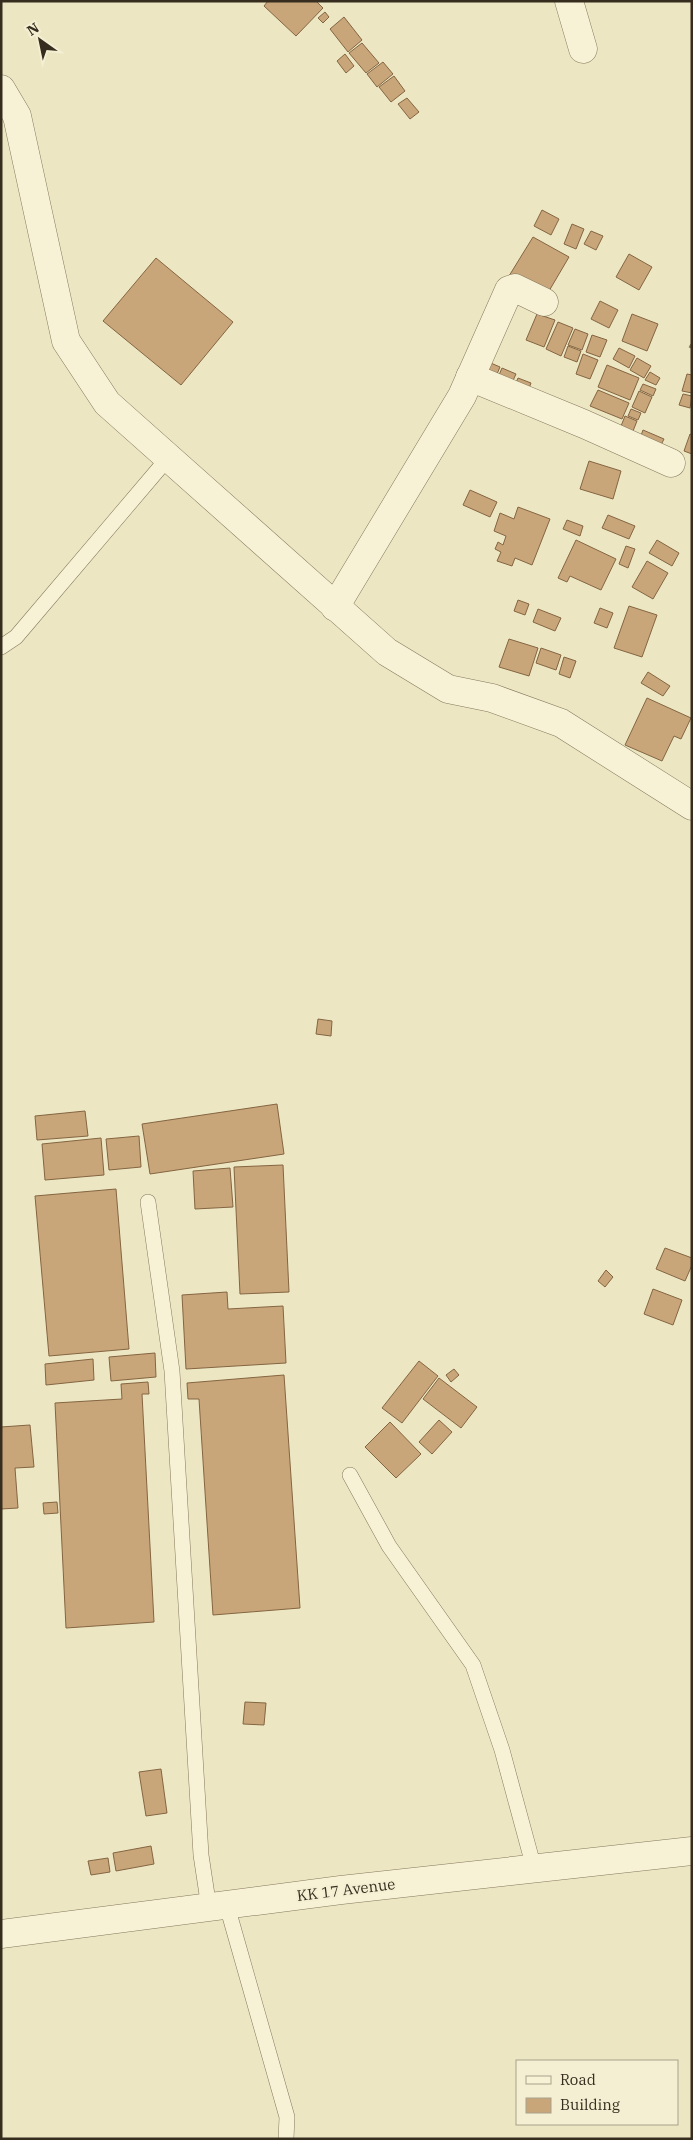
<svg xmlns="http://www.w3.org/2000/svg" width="693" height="2140" font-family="'IBM Plex Serif',serif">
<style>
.building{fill:#c9a67a;stroke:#846541}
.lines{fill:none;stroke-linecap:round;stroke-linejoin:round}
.service-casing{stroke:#86785b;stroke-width:16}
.minor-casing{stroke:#86785b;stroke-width:29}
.tertiary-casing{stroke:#86785b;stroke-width:29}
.path{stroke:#86785b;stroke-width:3;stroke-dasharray:4 2.5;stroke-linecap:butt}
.service{stroke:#f7f2d6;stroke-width:15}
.minor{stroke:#f7f2d6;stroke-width:28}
.tertiary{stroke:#f7f2d6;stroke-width:28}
.labels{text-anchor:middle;stroke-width:4;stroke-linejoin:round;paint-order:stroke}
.street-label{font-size:15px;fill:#362d1e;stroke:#f4efd3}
</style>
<rect width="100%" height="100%" fill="#ece6c3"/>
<!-- building -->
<g class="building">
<path d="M 268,1 L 316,1 L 323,8 L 296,36 L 264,6 Z"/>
<path d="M 325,12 L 329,17 L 323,23 L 318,18 Z"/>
<path d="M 344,17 L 362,40 L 348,52 L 330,29 Z"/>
<path d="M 362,43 L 379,63 L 366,73 L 349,53 Z"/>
<path d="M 345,54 L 354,66 L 346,73 L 337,61 Z"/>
<path d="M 383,62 L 393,74 L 377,87 L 367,74 Z"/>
<path d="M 394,76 L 405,91 L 391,102 L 379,87 Z"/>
<path d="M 407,98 L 419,112 L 410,119 L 398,104 Z"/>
<path d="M 542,210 L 559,219 L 551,235 L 534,226 Z"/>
<path d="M 572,224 L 584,229 L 576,249 L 564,244 Z"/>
<path d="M 591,231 L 603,236 L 596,250 L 584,244 Z"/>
<path d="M 533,237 L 569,257 L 549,291 L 509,276 Z"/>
<path d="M 629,254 L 652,267 L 639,290 L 616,277 Z"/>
<path d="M 156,258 L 233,322 L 181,385 L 103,321 Z"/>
<path d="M 600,301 L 618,310 L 609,328 L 591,319 Z"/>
<path d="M 537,314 L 555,320 L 544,347 L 526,340 Z"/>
<path d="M 632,314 L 658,324 L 647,351 L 622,341 Z"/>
<path d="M 558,322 L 573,328 L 561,356 L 546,349 Z"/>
<path d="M 575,329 L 588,334 L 582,350 L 568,345 Z"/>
<path d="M 592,335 L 607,340 L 600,357 L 586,352 Z"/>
<path d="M 568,346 L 581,351 L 577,362 L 564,357 Z"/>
<path d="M 619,348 L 635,356 L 629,368 L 613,359 Z"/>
<path d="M 583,354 L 598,360 L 590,379 L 576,374 Z"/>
<path d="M 637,358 L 651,366 L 644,378 L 630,370 Z"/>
<path d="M 486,361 L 500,367 L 494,381 L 480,375 Z"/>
<path d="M 607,365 L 639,378 L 630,400 L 598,387 Z"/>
<path d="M 502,368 L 516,374 L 510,387 L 496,382 Z"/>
<path d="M 650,372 L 660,378 L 656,385 L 645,380 Z"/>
<path d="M 687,374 L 692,375 L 692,393 L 682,391 Z"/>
<path d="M 518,378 L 531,383 L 526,396 L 513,390 Z"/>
<path d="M 643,384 L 656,389 L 653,396 L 640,390 Z"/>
<path d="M 598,390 L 629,403 L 622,419 L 590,406 Z"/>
<path d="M 639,391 L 652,397 L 645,413 L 632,407 Z"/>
<path d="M 683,394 L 692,396 L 690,408 L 679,405 Z"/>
<path d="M 631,409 L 641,413 L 638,420 L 628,416 Z"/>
<path d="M 625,416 L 637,421 L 631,436 L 619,431 Z"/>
<path d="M 643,430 L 664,439 L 659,449 L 639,441 Z"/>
<path d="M 690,434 L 692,435 L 692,454 L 684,451 Z"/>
<path d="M 589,461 L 621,471 L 613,499 L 580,489 Z"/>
<path d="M 470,490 L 497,502 L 490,517 L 463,505 Z"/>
<path d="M 518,507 L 550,519 L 532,565 L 515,558 L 512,566 L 497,561 L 501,552 L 495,549 L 498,542 L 503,545 L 506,536 L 494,531 L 500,513 L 514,519 Z"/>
<path d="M 608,515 L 635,526 L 629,539 L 602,528 Z"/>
<path d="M 567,520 L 583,526 L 580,536 L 563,529 Z"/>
<path d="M 576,540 L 616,559 L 601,590 L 570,576 L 567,582 L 558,578 Z"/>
<path d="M 657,540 L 679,553 L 672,566 L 649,553 Z"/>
<path d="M 626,546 L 635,549 L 628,568 L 619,564 Z"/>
<path d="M 647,561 L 668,573 L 653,599 L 632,587 Z"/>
<path d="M 518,600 L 529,604 L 525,615 L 514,611 Z"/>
<path d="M 629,606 L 657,615 L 642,657 L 614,648 Z"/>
<path d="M 600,608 L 613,613 L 607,628 L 594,623 Z"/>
<path d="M 538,609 L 561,618 L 555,631 L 533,622 Z"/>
<path d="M 509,639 L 538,648 L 529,676 L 499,667 Z"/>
<path d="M 541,648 L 561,655 L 556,670 L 536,663 Z"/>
<path d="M 564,657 L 576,661 L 570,678 L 559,674 Z"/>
<path d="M 648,672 L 670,686 L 663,696 L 641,683 Z"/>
<path d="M 647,698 L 691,718 L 681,739 L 674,736 L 662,761 L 625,745 Z"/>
<path d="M 318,1019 L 332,1021 L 331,1036 L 316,1034 Z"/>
<path d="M 277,1104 L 284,1154 L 150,1174 L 142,1124 Z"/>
<path d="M 85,1111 L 88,1136 L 37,1140 L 35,1116 Z"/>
<path d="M 139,1136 L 141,1167 L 109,1170 L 106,1139 Z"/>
<path d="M 101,1138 L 104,1175 L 45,1180 L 42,1144 Z"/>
<path d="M 283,1165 L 289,1292 L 240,1294 L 234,1167 Z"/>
<path d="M 230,1168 L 233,1207 L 195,1209 L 193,1171 Z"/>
<path d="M 116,1189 L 129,1349 L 49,1356 L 35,1196 Z"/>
<path d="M 665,1248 L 692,1258 L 692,1265 L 685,1281 L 656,1269 Z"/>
<path d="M 606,1270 L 613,1277 L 605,1287 L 598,1281 Z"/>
<path d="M 653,1289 L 682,1300 L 673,1325 L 644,1314 Z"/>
<path d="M 227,1292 L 228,1309 L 283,1306 L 286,1363 L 186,1369 L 182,1295 Z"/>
<path d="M 155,1353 L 156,1377 L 111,1381 L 109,1357 Z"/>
<path d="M 93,1359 L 94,1380 L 46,1385 L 45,1364 Z"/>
<path d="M 419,1361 L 438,1376 L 402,1423 L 382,1408 Z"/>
<path d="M 454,1369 L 459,1375 L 451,1382 L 446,1375 Z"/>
<path d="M 284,1375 L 300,1608 L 213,1615 L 199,1399 L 188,1399 L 187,1383 Z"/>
<path d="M 439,1378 L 477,1407 L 461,1428 L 423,1399 Z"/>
<path d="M 148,1382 L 149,1394 L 142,1394 L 154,1622 L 66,1628 L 55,1403 L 122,1399 L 121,1384 Z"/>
<path d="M 439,1420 L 452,1432 L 432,1454 L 419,1442 Z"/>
<path d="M 390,1422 L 421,1454 L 396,1478 L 365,1447 Z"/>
<path d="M 30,1425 L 34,1467 L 15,1468 L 18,1508 L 1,1509 L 1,1427 Z"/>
<path d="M 57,1502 L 58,1513 L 44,1514 L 43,1503 Z"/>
<path d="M 245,1702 L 266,1703 L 264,1725 L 243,1724 Z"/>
<path d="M 161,1769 L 167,1813 L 146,1816 L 139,1772 Z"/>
<path d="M 151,1846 L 154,1864 L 116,1871 L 113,1853 Z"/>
<path d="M 108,1858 L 110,1872 L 91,1875 L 88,1861 Z"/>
</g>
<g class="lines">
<defs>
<g id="service">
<path d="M 1,647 L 16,637 L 168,458"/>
<path d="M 148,1202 L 172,1371 L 201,1855 L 209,1908"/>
<path d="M 350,1475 L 389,1546 L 473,1665 L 502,1750 L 534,1868"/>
<path d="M 227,1906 L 287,2117 L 286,2139"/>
</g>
<g id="minor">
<path d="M 569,1 L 583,49"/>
<path d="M 1,89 L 17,116 L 66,341 L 107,403 L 387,652 L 448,689 L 492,698 L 561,723 L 692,806"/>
<path d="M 470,377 L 584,424 L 671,463"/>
<path d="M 335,607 L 462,396 L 509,290 L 515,288 L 544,302"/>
</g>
<path id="tertiary" d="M 1,1934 L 341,1890 L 692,1851"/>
</defs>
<!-- service casing -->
<use href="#service" class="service-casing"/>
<!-- minor casing -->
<use href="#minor" class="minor-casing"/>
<!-- tertiary casing -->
<use href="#tertiary" class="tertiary-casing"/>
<!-- path -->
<path class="path" d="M 690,348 L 692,344"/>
<!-- service -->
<use href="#service" class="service"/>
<!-- minor -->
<use href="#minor" class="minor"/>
<!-- tertiary -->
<use href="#tertiary" class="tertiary"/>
</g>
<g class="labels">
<!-- street labels -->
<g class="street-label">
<text transform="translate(346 1890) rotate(-7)" y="5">KK 17 Avenue</text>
</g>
</g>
<!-- border -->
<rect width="693" height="2140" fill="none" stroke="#362d1e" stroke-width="5"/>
<!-- legend -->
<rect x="516" y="2060" width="162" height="65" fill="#f4efd3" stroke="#a8a18b"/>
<rect x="526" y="2076" width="25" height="8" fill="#f7f2d6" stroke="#a8a18b"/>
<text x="560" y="2085" font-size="15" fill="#362d1e">Road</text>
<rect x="526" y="2098" width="25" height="15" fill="#c9a67a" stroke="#a8a18b"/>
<text x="560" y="2110" font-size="15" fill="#362d1e">Building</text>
<!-- north arrow -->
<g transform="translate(40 40) rotate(327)" stroke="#f4efd3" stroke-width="4" paint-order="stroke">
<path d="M0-4L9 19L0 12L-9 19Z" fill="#362d1e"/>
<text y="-8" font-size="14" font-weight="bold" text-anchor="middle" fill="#362d1e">N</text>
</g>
</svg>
